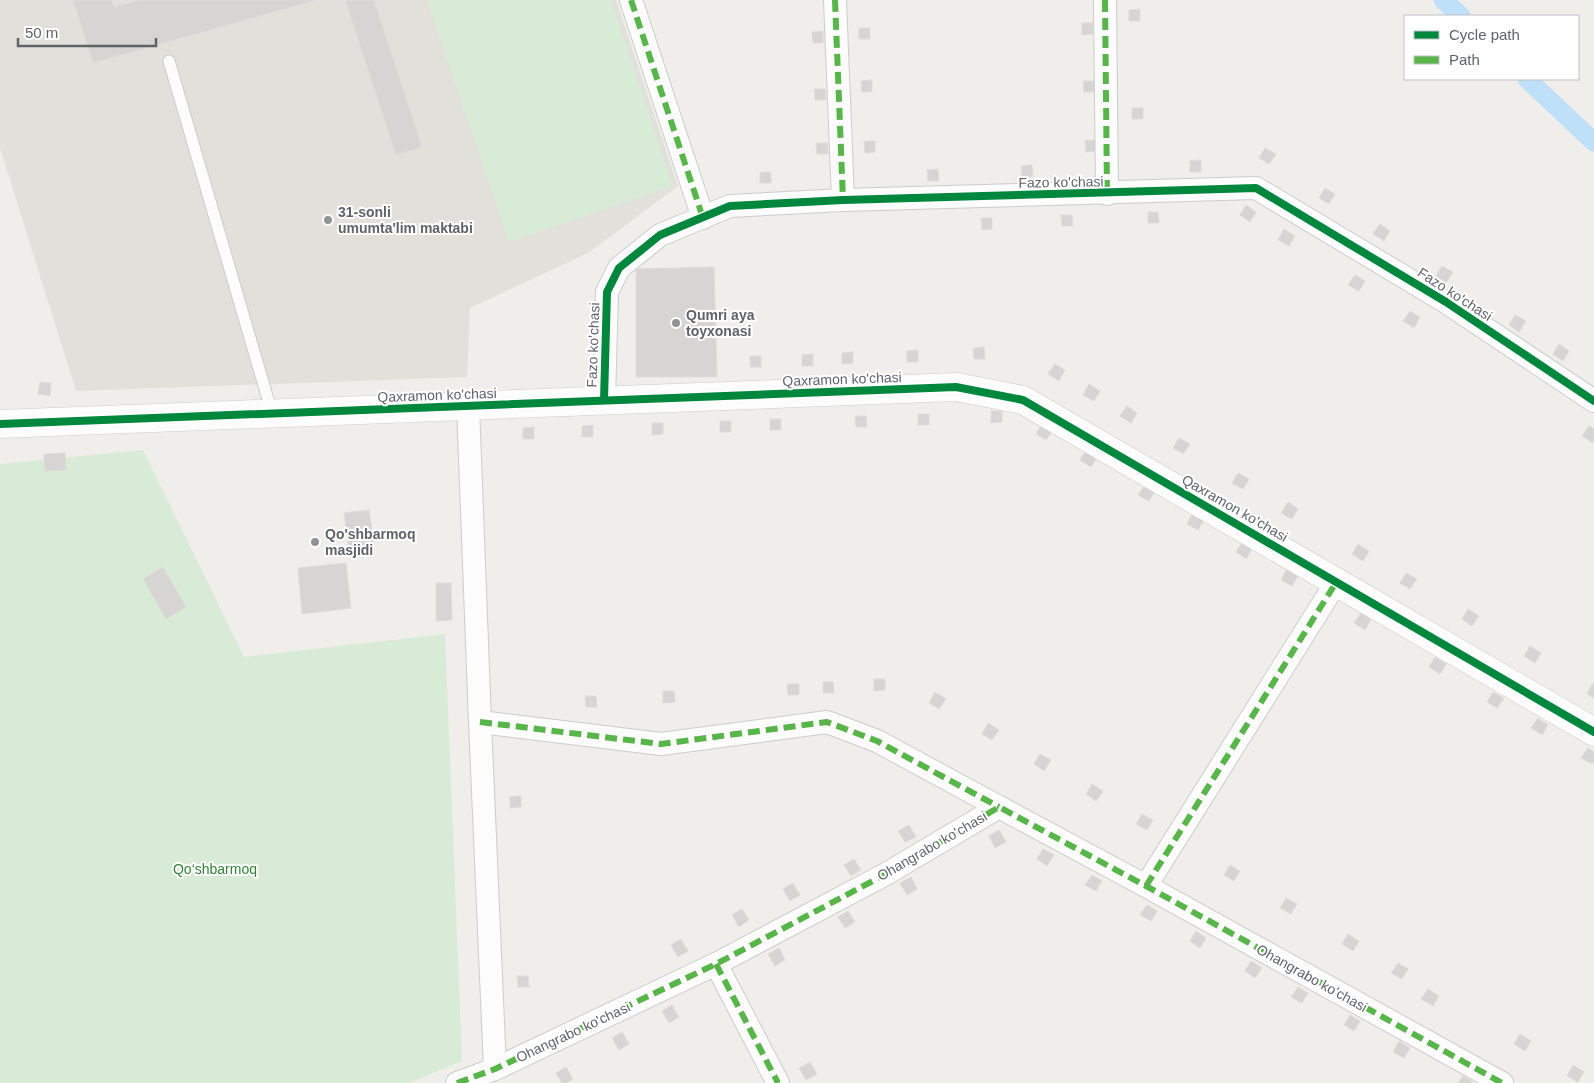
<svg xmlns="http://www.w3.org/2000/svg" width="1594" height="1083" font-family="Arial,sans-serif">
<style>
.education{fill:#e2e0da}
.green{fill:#d8ebd6}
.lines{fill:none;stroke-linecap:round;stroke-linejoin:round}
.canal{stroke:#bfe0f9;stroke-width:19}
.building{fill:#d6d5d3;stroke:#deddd9}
.service-casing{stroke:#cbcccc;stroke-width:13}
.minor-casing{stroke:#cbcccc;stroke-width:24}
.tertiary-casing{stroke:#cbcccc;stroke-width:29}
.service{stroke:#fdfcfc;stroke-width:11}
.minor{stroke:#fdfcfc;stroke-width:22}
.tertiary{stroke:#fdfcfc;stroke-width:28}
.quiet{stroke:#58b549;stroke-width:6;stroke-dasharray:12 6;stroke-linecap:butt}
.cycleway-casing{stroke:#fff;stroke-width:11}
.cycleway{stroke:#00873e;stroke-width:8}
.poi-dot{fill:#919496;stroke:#fff;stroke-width:2}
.labels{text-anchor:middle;stroke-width:4;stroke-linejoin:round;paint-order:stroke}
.street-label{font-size:14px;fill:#5f6368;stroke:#fff}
.poi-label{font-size:14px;font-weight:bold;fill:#5f6368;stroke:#fff;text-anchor:start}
.park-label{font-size:14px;fill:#348238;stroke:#fff}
</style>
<rect width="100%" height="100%" fill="#efeeea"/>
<!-- education -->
<path class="education" d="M 0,0 L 616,0 L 678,186 L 588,253 L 470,308 L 467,377 L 76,391 L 0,148 Z"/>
<!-- green -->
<g class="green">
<path d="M 427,0 L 611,0 L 673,186 L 509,242 Z"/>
<path d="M 143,450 L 244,657 L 445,634 L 462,1061 L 409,1083 L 0,1083 L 0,464 Z"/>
</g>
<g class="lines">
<!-- canal -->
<g class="canal">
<path d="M 1443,0 L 1461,16"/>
<path d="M 1527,79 L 1594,142"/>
</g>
</g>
<!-- building -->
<g class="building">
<path d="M 73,0 L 112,0 L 114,7 L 140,0 L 316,0 L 93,63 Z"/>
<path d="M 345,0 L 374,0 L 422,147 L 396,155 Z"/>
<path d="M 1140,9 L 1140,21 L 1129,21 L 1129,10 Z"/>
<path d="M 1082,23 L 1093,23 L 1093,34 L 1082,35 Z"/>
<rect x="859" y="28" width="11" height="11"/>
<path d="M 823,31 L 823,43 L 813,43 L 812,32 Z"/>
<path d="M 872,80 L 872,92 L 862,92 L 861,81 Z"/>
<path d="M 1083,81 L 1094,81 L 1095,92 L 1084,92 Z"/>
<path d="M 814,89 L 825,89 L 826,100 L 815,100 Z"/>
<rect x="1132" y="108" width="11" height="11"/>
<path d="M 1096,140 L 1096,151 L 1086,152 L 1085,141 Z"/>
<path d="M 864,141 L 875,141 L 875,152 L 865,153 Z"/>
<path d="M 816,143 L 828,143 L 828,154 L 817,154 Z"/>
<path d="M 1265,148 L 1276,154 L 1269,164 L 1259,158 Z"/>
<path d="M 1201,160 L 1201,172 L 1190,172 L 1190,161 Z"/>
<path d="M 1032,165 L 1033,177 L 1022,177 L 1021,166 Z"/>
<path d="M 938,169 L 939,181 L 928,181 L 927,170 Z"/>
<rect x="760" y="172" width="11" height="11"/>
<path d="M 1325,188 L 1335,194 L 1329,204 L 1319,198 Z"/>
<path d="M 1246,205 L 1256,212 L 1250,222 L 1240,215 Z"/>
<path d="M 1148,212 L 1158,212 L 1159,223 L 1148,223 Z"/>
<path d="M 1061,215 L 1072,215 L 1073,226 L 1062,226 Z"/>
<path d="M 981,218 L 992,218 L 992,229 L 982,230 Z"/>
<path d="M 1380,224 L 1390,231 L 1384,241 L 1373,234 Z"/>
<path d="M 1284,229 L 1295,236 L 1289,246 L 1278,240 Z"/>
<path d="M 1442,266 L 1453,272 L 1446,283 L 1436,276 Z"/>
<path d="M 714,267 L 717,377 L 636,377 L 636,269 Z"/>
<path d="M 1355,275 L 1365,281 L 1359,291 L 1348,285 Z"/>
<path d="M 1410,311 L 1420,317 L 1414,328 L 1403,321 Z"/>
<path d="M 1515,315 L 1526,321 L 1519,332 L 1509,325 Z"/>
<path d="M 1559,344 L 1569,351 L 1563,361 L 1553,354 Z"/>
<path d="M 984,347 L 985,359 L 974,359 L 973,348 Z"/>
<path d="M 918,350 L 918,362 L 907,362 L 907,351 Z"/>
<path d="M 853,352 L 853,363 L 842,364 L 842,353 Z"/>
<path d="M 813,354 L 813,366 L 802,366 L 802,355 Z"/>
<rect x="750" y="356" width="11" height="11"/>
<path d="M 1055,364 L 1065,370 L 1059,381 L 1048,374 Z"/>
<path d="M 40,382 L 51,383 L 50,396 L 38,394 Z"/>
<path d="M 1089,384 L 1100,391 L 1094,401 L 1083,395 Z"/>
<path d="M 1127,406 L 1137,413 L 1131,423 L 1120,416 Z"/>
<path d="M 991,411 L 1002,411 L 1002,422 L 991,423 Z"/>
<rect x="918" y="414" width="11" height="11"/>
<path d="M 855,416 L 866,416 L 867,427 L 856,427 Z"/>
<rect x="770" y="419" width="11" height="11"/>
<rect x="720" y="421" width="11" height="11"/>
<path d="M 652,423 L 663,423 L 663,434 L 652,435 Z"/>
<path d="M 1042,424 L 1053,430 L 1046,440 L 1036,434 Z"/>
<path d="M 593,425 L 593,437 L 582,437 L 582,426 Z"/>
<path d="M 1589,426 L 1594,429 L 1593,443 L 1582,436 Z"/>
<path d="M 534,427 L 534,439 L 523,439 L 523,428 Z"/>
<path d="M 1179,438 L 1190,444 L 1183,454 L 1173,448 Z"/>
<path d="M 1086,450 L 1097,457 L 1091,467 L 1080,460 Z"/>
<path d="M 65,453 L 66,470 L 45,471 L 44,454 Z"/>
<path d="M 1238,473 L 1249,479 L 1243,489 L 1232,483 Z"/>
<path d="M 1145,485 L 1155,491 L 1149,501 L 1138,495 Z"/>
<path d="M 1288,502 L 1298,509 L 1292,519 L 1281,513 Z"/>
<path d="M 369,510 L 374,545 L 349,549 L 344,513 Z"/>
<path d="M 1193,513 L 1204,520 L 1198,530 L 1187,524 Z"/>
<path d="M 1242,542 L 1252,549 L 1246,559 L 1236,552 Z"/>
<path d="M 1358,544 L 1369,551 L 1363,561 L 1352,554 Z"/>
<path d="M 346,563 L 351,608 L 302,614 L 298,568 Z"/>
<path d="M 163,567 L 186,607 L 166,619 L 143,579 Z"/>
<path d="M 1287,569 L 1298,576 L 1292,586 L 1281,580 Z"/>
<path d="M 1406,573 L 1417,579 L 1410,589 L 1400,583 Z"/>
<path d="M 436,583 L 451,583 L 452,620 L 436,621 Z"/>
<path d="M 1468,609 L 1479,616 L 1472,626 L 1462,619 Z"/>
<path d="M 1361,613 L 1371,619 L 1365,630 L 1354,623 Z"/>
<path d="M 1530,646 L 1541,653 L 1535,663 L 1524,656 Z"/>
<path d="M 1435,657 L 1446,664 L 1440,674 L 1429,667 Z"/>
<path d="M 874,679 L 885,679 L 885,690 L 874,691 Z"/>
<path d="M 823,682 L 833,682 L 834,693 L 823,693 Z"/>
<path d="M 1593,683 L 1594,684 L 1594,698 L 1587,694 Z"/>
<path d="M 787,684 L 799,684 L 799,695 L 788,695 Z"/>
<path d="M 663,691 L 674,691 L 675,702 L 663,703 Z"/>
<path d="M 935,692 L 946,699 L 939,709 L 929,703 Z"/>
<path d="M 1493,692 L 1504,698 L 1497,708 L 1487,702 Z"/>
<path d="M 585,696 L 596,696 L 597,707 L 586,707 Z"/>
<path d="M 1538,718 L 1548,725 L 1542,735 L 1531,728 Z"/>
<path d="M 988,723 L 999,730 L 992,740 L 982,734 Z"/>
<path d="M 1588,748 L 1594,752 L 1594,761 L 1592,764 L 1581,758 Z"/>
<path d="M 1040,754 L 1051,760 L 1044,771 L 1034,764 Z"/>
<path d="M 1092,784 L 1103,791 L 1096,801 L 1086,794 Z"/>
<path d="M 521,796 L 521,807 L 510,808 L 510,797 Z"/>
<path d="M 1142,814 L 1153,820 L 1147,830 L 1136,824 Z"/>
<path d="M 909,825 L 916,837 L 905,842 L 898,831 Z"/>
<path d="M 999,830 L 1006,842 L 995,848 L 989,836 Z"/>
<path d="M 1043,849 L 1054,855 L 1047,866 L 1037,859 Z"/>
<path d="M 854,859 L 861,870 L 851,876 L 844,865 Z"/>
<path d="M 1230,865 L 1240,871 L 1234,881 L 1224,875 Z"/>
<path d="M 1092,875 L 1102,881 L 1096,891 L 1085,885 Z"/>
<path d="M 911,877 L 917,889 L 907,895 L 900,883 Z"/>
<path d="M 793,883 L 800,895 L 790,901 L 783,889 Z"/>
<path d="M 1286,898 L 1297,904 L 1291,914 L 1280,908 Z"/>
<path d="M 1147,905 L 1157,911 L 1151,921 L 1140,915 Z"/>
<path d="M 742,909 L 749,920 L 739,927 L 732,915 Z"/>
<path d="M 848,911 L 855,922 L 845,928 L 838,917 Z"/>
<path d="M 1196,931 L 1206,938 L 1200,948 L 1190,941 Z"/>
<path d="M 1348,934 L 1359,941 L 1353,951 L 1342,944 Z"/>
<path d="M 681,939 L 688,951 L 678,957 L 671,945 Z"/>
<path d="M 779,948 L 785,960 L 775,966 L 768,954 Z"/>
<path d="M 1251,961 L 1262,968 L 1255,978 L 1245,971 Z"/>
<path d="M 1398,963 L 1408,969 L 1402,979 L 1391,973 Z"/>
<path d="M 517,976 L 528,976 L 529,987 L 518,987 Z"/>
<path d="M 1298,987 L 1308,993 L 1302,1003 L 1291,997 Z"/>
<path d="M 1428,989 L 1439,996 L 1433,1006 L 1421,999 Z"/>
<path d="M 672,1005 L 679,1017 L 669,1023 L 662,1011 Z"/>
<path d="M 1350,1015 L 1360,1021 L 1354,1031 L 1344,1025 Z"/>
<path d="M 622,1032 L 629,1044 L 619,1050 L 612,1038 Z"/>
<path d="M 1520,1034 L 1531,1041 L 1525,1051 L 1514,1044 Z"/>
<path d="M 1399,1041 L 1410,1048 L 1404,1058 L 1393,1052 Z"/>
<path d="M 810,1062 L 817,1074 L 806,1080 L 799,1068 Z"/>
<path d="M 1573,1065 L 1584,1072 L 1578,1082 L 1567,1076 Z"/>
<path d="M 566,1067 L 573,1079 L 566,1083 L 562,1083 L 556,1073 Z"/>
<path d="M 1463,1076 L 1473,1082 L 1473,1083 L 1458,1083 Z"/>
</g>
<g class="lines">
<defs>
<path id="service" d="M 169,61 L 272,413"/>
<g id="minor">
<path d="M 631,0 L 703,218"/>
<path d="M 835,0 L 843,200"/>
<path d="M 1105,0 L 1107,194"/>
<path d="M 604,400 L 607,292 L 619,268 L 660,235 L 730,206 L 843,200 L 1256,188 L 1446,302 L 1594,401"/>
<path d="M 468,406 L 480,722 L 495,1069"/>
<path d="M 480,722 L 661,744 L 827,722 L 877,741 L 999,807"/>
<path d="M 1146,886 L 1337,581"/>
<path d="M 716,964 L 778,1083"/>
<path d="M 457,1083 L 495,1069 L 716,964 L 886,874 L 999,807 L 1146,886 L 1502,1083"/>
</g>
<path id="tertiary" d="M 0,424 L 956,387 L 1023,400 L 1594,732"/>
</defs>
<!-- service casing -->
<use href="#service" class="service-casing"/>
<!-- minor casing -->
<use href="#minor" class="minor-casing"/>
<!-- tertiary casing -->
<use href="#tertiary" class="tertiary-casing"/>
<!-- service -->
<use href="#service" class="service"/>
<!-- minor -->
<use href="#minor" class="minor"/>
<!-- tertiary -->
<use href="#tertiary" class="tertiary"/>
<!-- quiet -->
<g class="quiet">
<path d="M 631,0 L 703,218"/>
<path d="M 835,0 L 843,200"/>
<path d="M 1105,0 L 1107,194"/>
<path d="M 480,722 L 661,744 L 827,722 L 877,741 L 999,807"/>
<path d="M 1146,886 L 1337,581"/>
<path d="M 716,964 L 778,1083"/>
<path d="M 457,1083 L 495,1069 L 716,964 L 886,874 L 999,807 L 1146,886 L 1502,1083"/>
</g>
<defs>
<g id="cycleway">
<path d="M 604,400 L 607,292 L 619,268 L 660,235 L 730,206 L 843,200 L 1256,188 L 1446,302 L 1594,401"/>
<path d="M 0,424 L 956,387 L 1023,400 L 1594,732"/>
</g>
</defs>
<!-- cycleway casing -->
<use href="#cycleway" class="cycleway-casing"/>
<!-- cycleway -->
<use href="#cycleway" class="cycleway"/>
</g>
<!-- markers -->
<g class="poi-dot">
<circle cx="328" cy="220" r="5"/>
<circle cx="676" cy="323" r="5"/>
<circle cx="315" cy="542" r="5"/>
</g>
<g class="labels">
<!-- street labels -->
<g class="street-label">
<text transform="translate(1061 182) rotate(-1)" y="5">Fazo ko'chasi</text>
<text transform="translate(1455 294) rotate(33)" y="5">Fazo ko'chasi</text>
<text transform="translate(593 345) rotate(-88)" y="5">Fazo ko'chasi</text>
<text transform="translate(842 379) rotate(-2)" y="5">Qaxramon ko'chasi</text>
<text transform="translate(437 395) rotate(-2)" y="5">Qaxramon ko'chasi</text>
<text transform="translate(1235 508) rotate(30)" y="5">Qaxramon ko'chasi</text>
<text transform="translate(932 846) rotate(-30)" y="5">Ohangrabo ko'chasi</text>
<text transform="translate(1312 978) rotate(29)" y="5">Ohangrabo ko'chasi</text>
<text transform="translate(573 1032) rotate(-25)" y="5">Ohangrabo ko'chasi</text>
</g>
<!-- poi labels -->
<g class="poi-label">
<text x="338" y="217">31-sonli<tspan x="338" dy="16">umumta'lim maktabi</tspan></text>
<text x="686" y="320">Qumri aya<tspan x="686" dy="16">toyxonasi</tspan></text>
<text x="325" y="539">Qo'shbarmoq<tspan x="325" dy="16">masjidi</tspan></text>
</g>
<!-- park labels -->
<g class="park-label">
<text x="215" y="874">Qo‘shbarmoq</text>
</g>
</g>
<!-- legend -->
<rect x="1404" y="15" width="175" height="65" fill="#ffffff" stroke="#bfc1c3"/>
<rect x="1414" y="31" width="25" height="8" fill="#00873e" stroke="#bfc1c3"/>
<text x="1449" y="40" font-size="15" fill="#5f6368">Cycle path</text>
<rect x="1414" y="56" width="25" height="8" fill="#58b549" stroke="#bfc1c3"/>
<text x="1449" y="65" font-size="15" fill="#5f6368">Path</text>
<!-- scale -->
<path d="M18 38v8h138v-8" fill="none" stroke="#5f6368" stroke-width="2.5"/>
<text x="25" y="38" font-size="15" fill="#5f6368" stroke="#ffffff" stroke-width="4" paint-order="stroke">50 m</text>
</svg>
